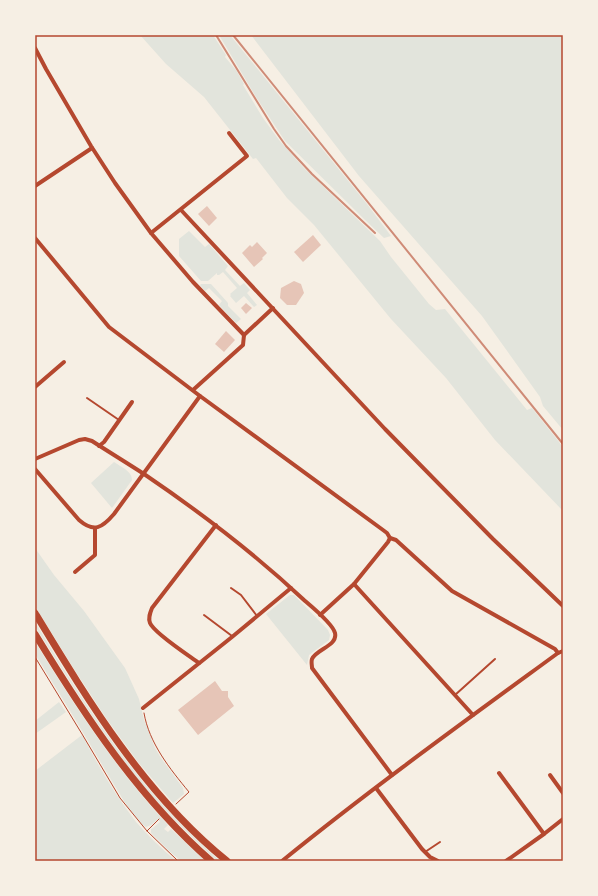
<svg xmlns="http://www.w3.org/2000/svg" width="598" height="896" font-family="'Golos Text',sans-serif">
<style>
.green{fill:#e2e4dc}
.building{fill:#e6c5b7}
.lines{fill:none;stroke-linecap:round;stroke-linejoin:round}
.path{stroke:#b5482f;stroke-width:1}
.service{stroke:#b5482f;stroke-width:2}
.minor{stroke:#b5482f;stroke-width:4}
.trunk{stroke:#b5482f;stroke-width:7}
.rail{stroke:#cf8b77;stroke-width:2}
.neatline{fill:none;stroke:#b5482f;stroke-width:1.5}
</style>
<rect width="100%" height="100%" fill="#f6efe4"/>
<!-- green -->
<g class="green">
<path d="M 140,35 L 213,35 L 226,55 L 225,57 L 236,70 L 244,84 L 243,85 L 263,118 L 279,140 L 304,168 L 380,241 L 391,257 L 429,304 L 436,310 L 445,309 L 527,410 L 532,408 L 563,447 L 563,511 L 495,440 L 446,378 L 391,319 L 314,225 L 287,198 L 256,158 L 253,159 L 204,97 L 166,64 Z"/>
<path d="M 219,35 L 230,35 L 367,204 L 391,236 L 384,238 L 364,219 L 285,141 L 256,97 Z"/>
<path d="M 251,35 L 563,35 L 563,430 L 543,406 L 540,397 L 482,316 L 359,176 Z"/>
<path d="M 189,231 L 205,247 L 209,244 L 228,266 L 225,270 L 240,286 L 244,283 L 250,290 L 247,293 L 257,305 L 254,307 L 244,296 L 236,303 L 230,296 L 231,295 L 230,294 L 237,288 L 223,272 L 219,275 L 217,275 L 217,273 L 208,281 L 201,281 L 179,256 L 179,239 Z"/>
<path d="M 201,284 L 211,284 L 228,303 L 228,306 L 241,319 L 236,323 L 219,305 L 222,301 L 209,288 L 205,291 L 200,285 Z"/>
<path d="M 114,462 C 121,467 132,471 132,480 L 112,508 L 91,483 Z"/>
<path d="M 35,548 L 54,575 L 84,611 L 125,668 L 139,699 L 144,720 L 155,748 L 161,758 L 183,788 L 184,794 L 173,803 L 138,762 L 106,718 L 74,669 L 35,606 Z"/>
<path d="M 290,595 L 294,595 L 328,630 L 330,635 L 329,640 L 309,655 L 307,665 L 266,614 Z"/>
<path d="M 35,622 C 68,677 103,733 144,783 C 167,811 193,837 220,861 L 217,861 C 187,833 158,805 133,773 C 97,726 66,676 35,626 Z"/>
<path d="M 35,642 C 75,706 116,770 168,825 L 164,829 L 168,832 L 171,829 L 205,861 L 181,861 L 169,851 L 151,833 L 151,829 L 153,828 L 160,822 L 158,819 L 151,825 L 146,827 L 143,825 L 127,806 L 107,773 L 75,719 L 35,654 Z"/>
<path d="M 59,702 L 66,712 L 35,734 L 35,721 Z"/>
<path d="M 82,735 C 98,765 115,795 136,822 C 148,836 162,849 176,861 L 35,861 L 35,771 Z"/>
</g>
<!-- building -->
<g class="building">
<path d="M 207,206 L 217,218 L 209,226 L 198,214 Z"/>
<path d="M 313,235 L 321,245 L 303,262 L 294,252 Z"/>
<path d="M 257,242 L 267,253 L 262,258 L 263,259 L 254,267 L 242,253 L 250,245 L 252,247 Z"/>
<path d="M 294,281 L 301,284 L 304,293 L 296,305 L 287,305 L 280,298 L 281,288 Z"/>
<path d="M 246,303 L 252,308 L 246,314 L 241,308 Z"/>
<path d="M 226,331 L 235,340 L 224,352 L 215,344 Z"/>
<path d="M 215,681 L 222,691 L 228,691 L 228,697 L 234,706 L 198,735 L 178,710 Z"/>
</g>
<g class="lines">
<!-- path -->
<g class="path">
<path d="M 35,657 L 82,734 L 120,798 L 147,831 L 178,861"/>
<path d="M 144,713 C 149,743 170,769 189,792 L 176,804"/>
<path d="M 147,831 L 159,819"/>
</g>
<!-- service -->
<g class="service">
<path d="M 87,398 L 119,420"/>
<path d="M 231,588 L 241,595 L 257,616"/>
<path d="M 204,615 L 232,636"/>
<path d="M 455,695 L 495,659"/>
<path d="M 425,852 L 440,842"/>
</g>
<!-- minor -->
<g class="minor">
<path d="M 35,48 L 46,69 L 91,146 L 115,183 L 151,233 L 193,282 L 244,335"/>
<path d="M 35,186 L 92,148"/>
<path d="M 181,210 L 385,429 L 493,539 L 563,606"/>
<path d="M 151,233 L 247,156 L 229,133"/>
<path d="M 35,238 L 109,327 L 200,396 L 383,530 L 387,533 L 390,538 L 396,540 L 452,591 L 555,649 L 558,653"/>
<path d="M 244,335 L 273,308"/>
<path d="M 35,387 L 64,362"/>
<path d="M 193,390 L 243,345 L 244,335"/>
<path d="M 99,446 L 104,442 L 132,402"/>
<path d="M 35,459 L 79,440 L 85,439 L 92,441 C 109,452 127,463 144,474 C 200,512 254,553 304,600 C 311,606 333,624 335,633 C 338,646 316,649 312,659 C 311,662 312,665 312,668 L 392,775"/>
<path d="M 35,469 L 79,520 C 94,533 102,528 114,514 L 200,396"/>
<path d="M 75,572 L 95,555 L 95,528"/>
<path d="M 354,584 L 473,715"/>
<path d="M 320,615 L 354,584 L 388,542 L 390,538"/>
<path d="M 199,663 C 188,655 154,633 150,623 C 148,618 150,613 152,608 L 216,525"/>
<path d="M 143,708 L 232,637 L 291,588"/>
<path d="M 499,773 L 544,834"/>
<path d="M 550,775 L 563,793"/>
<path d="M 376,788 L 422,849 L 430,857 L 438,861"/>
<path d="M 282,861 C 372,788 465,721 558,653 L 563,651"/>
<path d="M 506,861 L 544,834 L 563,819"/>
</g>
<!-- trunk -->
<g class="trunk">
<path d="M 35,613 C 89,702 145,795 227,861"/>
<path d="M 35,634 C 85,716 138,797 211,861"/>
</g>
<!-- rail -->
<g class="rail">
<path d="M 216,35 L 274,129 L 286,146 L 312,174 L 375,233"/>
<path d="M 233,35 L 563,444"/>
</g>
</g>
<!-- border -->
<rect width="598" height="896" fill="none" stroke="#f6efe4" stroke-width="72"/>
<rect x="36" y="36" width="526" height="824" class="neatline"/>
</svg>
